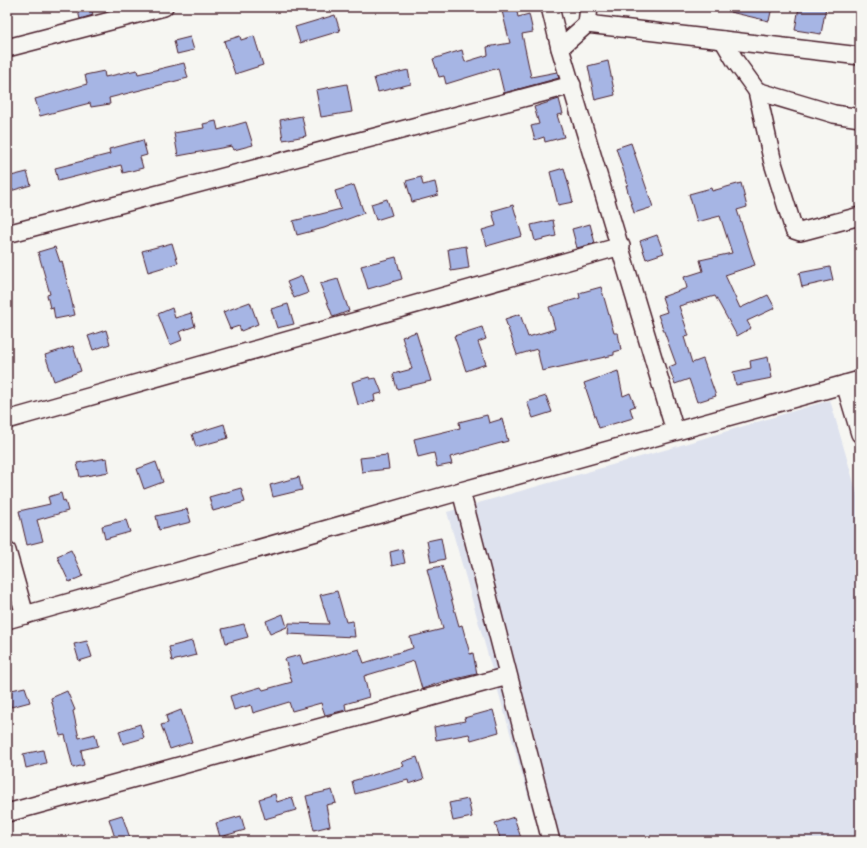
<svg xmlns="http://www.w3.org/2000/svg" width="867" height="848" font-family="'Architects Daughter',sans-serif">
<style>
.built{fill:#dee2ee}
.building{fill:#a6b5e4;stroke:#4a1f2b}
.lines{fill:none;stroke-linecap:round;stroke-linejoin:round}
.street-casing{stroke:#4a1f2b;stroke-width:20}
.street{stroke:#f6f6f2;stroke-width:17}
</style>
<rect width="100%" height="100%" fill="#f6f6f2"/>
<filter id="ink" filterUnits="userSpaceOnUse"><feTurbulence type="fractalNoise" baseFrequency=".025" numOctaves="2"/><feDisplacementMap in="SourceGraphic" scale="8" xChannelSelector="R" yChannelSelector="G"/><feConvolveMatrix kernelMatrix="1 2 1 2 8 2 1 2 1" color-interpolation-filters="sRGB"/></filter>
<g filter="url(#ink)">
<!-- built -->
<path class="built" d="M 830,400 L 860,504 L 860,841 L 541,841 L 447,512 L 668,449 Z"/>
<!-- building -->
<g class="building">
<path d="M 77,7 L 91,7 L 93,15 L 80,19 Z"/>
<path d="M 501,7 L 516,7 L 518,17 L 529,14 L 533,32 L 522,34 L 531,77 L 557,72 L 559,78 L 504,93 L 498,68 L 446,84 L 444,76 L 439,77 L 433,59 L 462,50 L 465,62 L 488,55 L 487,47 L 510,43 Z"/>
<path d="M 731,7 L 772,7 L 769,21 L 730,12 Z"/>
<path d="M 799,7 L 826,7 L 821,34 L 795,30 Z"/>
<path d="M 335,15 L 340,31 L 300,43 L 295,27 Z"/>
<path d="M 240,36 L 241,40 L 254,36 L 263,65 L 235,74 L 224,41 Z"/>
<path d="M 190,37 L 194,50 L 177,54 L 174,41 Z"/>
<path d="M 608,61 L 615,95 L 595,100 L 588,66 Z"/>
<path d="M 184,63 L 188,78 L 109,98 L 110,104 L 91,107 L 90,103 L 40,116 L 35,99 L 87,84 L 85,75 L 104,71 L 105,77 L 137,70 L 138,74 Z"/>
<path d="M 408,70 L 411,84 L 378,92 L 374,78 Z"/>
<path d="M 347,84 L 352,112 L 321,117 L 316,90 Z"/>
<path d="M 559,99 L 563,114 L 557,115 L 564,137 L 545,142 L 544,137 L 535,140 L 531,126 L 539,124 L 534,107 Z"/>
<path d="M 302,116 L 306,136 L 283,140 L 280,120 Z"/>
<path d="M 216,121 L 218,130 L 246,122 L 253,145 L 234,150 L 232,146 L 178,156 L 174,133 L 204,128 L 203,124 Z"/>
<path d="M 143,140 L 147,155 L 140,157 L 143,168 L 123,173 L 121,165 L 58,181 L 55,168 L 110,154 L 109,149 Z"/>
<path d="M 631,143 L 653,207 L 634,213 L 626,185 L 628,185 L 616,148 Z"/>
<path d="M 564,168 L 573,202 L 558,205 L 550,172 Z"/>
<path d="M 27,172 L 31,185 L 7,192 L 7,177 Z"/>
<path d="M 421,177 L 423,185 L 435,182 L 438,195 L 412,202 L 406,181 Z"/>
<path d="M 741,183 L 747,207 L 737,210 L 755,265 L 725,275 L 740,308 L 768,295 L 775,308 L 747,321 L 751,328 L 737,336 L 715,296 L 679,306 L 689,336 L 684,337 L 692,363 L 703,359 L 716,396 L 697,402 L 689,379 L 675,384 L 669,367 L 676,364 L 658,315 L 667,312 L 662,297 L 687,288 L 684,277 L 703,271 L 700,260 L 732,253 L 720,216 L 697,222 L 689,194 L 711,188 L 712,191 Z"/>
<path d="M 354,185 L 364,213 L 324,228 L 297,235 L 293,221 L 341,209 L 335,191 Z"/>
<path d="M 387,199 L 392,215 L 376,220 L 371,204 Z"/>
<path d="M 513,205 L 522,236 L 487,246 L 482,230 L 496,226 L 492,211 Z"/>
<path d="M 553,220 L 556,236 L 535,241 L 531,225 Z"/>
<path d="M 590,224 L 595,243 L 577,248 L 572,229 Z"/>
<path d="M 657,235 L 664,253 L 646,259 L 640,241 Z"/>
<path d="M 172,243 L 178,263 L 148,272 L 142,251 Z"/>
<path d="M 466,246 L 469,268 L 451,271 L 448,249 Z"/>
<path d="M 55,247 L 60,262 L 62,261 L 75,315 L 55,319 L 53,307 L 50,308 L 47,295 L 50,294 L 38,252 Z"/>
<path d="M 396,257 L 402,279 L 368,289 L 361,266 Z"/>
<path d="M 830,267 L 833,280 L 802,287 L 799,273 Z"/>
<path d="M 302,276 L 308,293 L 294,298 L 287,282 Z"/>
<path d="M 338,279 L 349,311 L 333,317 L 320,284 Z"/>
<path d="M 601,287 L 614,333 L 618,333 L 621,350 L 614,352 L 614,355 L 542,371 L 537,349 L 517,355 L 505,319 L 520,314 L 528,337 L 555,329 L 549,307 L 580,298 L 579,293 Z"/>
<path d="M 250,302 L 258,324 L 241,331 L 239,326 L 230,329 L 223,312 Z"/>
<path d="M 288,304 L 294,324 L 277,328 L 271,309 Z"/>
<path d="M 172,308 L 175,318 L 191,313 L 195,326 L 179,332 L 182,340 L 170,345 L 158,314 Z"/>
<path d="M 482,327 L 486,339 L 478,342 L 486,364 L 466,371 L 454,336 Z"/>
<path d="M 106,330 L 110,344 L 93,350 L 88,336 Z"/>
<path d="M 416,332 L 431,381 L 397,389 L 393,374 L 412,369 L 402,337 Z"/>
<path d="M 73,346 L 81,371 L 54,381 L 45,355 Z"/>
<path d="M 768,357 L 772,378 L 736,385 L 733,372 L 751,368 L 750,361 Z"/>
<path d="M 618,371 L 623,396 L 630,393 L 635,406 L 630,408 L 633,418 L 599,428 L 584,383 Z"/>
<path d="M 369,377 L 370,379 L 376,378 L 382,393 L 374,395 L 375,401 L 358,405 L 352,382 Z"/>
<path d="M 546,396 L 552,412 L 533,418 L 527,402 Z"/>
<path d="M 487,415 L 489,423 L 502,419 L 508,441 L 450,457 L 452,464 L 437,467 L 434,453 L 418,457 L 414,439 L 460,428 L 459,422 Z"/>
<path d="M 224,424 L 228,438 L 196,447 L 192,434 Z"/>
<path d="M 387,455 L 389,469 L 362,472 L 360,458 Z"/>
<path d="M 107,458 L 109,472 L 80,477 L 77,463 Z"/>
<path d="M 156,462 L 163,482 L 144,489 L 137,469 Z"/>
<path d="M 299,477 L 302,490 L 273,497 L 270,485 Z"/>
<path d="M 241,488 L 245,502 L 213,511 L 209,497 Z"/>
<path d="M 61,493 L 63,501 L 65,500 L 68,511 L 37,520 L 43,541 L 27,545 L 19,511 L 50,504 L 48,497 Z"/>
<path d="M 187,509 L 191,522 L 159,530 L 156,516 Z"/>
<path d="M 126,520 L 130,532 L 105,539 L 102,526 Z"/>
<path d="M 441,538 L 445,559 L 431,562 L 427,541 Z"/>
<path d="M 402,549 L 405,563 L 392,566 L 390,552 Z"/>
<path d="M 71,550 L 83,576 L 69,582 L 57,556 Z"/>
<path d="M 442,566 L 459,626 L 462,625 L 470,654 L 473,653 L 477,674 L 442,682 L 422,689 L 414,661 L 364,676 L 369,697 L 345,704 L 346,710 L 325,715 L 321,703 L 292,711 L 289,702 L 253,713 L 251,705 L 234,710 L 230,696 L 261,687 L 263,690 L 292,682 L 285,659 L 300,655 L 303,664 L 359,649 L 364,663 L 413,648 L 410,637 L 443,629 L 427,569 Z"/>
<path d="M 337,591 L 346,622 L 353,621 L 355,637 L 288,634 L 289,623 L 329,624 L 320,595 Z"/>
<path d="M 283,614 L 287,627 L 270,634 L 266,621 Z"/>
<path d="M 244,624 L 248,637 L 226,643 L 222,629 Z"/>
<path d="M 87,641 L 92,657 L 79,661 L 74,644 Z"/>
<path d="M 192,641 L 196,655 L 172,661 L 169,647 Z"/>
<path d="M 25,687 L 30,702 L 11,707 L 7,691 Z"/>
<path d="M 67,691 L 75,710 L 73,711 L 79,738 L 95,734 L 98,746 L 81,750 L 84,765 L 73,768 L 65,735 L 60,736 L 51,698 Z"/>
<path d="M 181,710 L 192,742 L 170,749 L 161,725 L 168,723 L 166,716 Z"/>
<path d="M 493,710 L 499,732 L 471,740 L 469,734 L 436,740 L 434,727 L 465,721 L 464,718 Z"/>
<path d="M 140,724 L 144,738 L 123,744 L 119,731 Z"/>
<path d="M 43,750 L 46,763 L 26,768 L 23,754 Z"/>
<path d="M 417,757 L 424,779 L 409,784 L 408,780 L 355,794 L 352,781 L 404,766 L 402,762 Z"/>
<path d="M 332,790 L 336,803 L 326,805 L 330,826 L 314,830 L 306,796 Z"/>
<path d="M 275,794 L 277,802 L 292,797 L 296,810 L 265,819 L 259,799 Z"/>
<path d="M 468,799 L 472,817 L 453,821 L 449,803 Z"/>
<path d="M 122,815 L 131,841 L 116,841 L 109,819 Z"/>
<path d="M 241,816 L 245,830 L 220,837 L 216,823 Z"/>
<path d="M 514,817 L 522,841 L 501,841 L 495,823 Z"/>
</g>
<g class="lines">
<defs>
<g id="street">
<path d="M 550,7 L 560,48 L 675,431"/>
<path d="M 587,24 L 860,56"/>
<path d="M 723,40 L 736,62 L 757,91 L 773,163 L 794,230 L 800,232 L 860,216"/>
<path d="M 7,48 L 164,7"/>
<path d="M 560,48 L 587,24 L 589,7"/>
<path d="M 757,91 L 834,114 L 860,118"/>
<path d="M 7,234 L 572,85"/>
<path d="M 845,384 L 860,434"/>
<path d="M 7,420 L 621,246"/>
<path d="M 461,491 L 551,841"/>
<path d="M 7,551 L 25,615"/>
<path d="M 7,620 L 461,491 L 860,380"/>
<path d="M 7,813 L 508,676"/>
</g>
</defs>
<!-- street casing -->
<use href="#street" class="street-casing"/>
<!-- street -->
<use href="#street" class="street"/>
</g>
</g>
<!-- margin -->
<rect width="867" height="848" fill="none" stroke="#f6f6f2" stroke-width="24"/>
<rect x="12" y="12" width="843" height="824" fill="none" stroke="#4a1f2b" stroke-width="1.5" filter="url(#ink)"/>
</svg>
